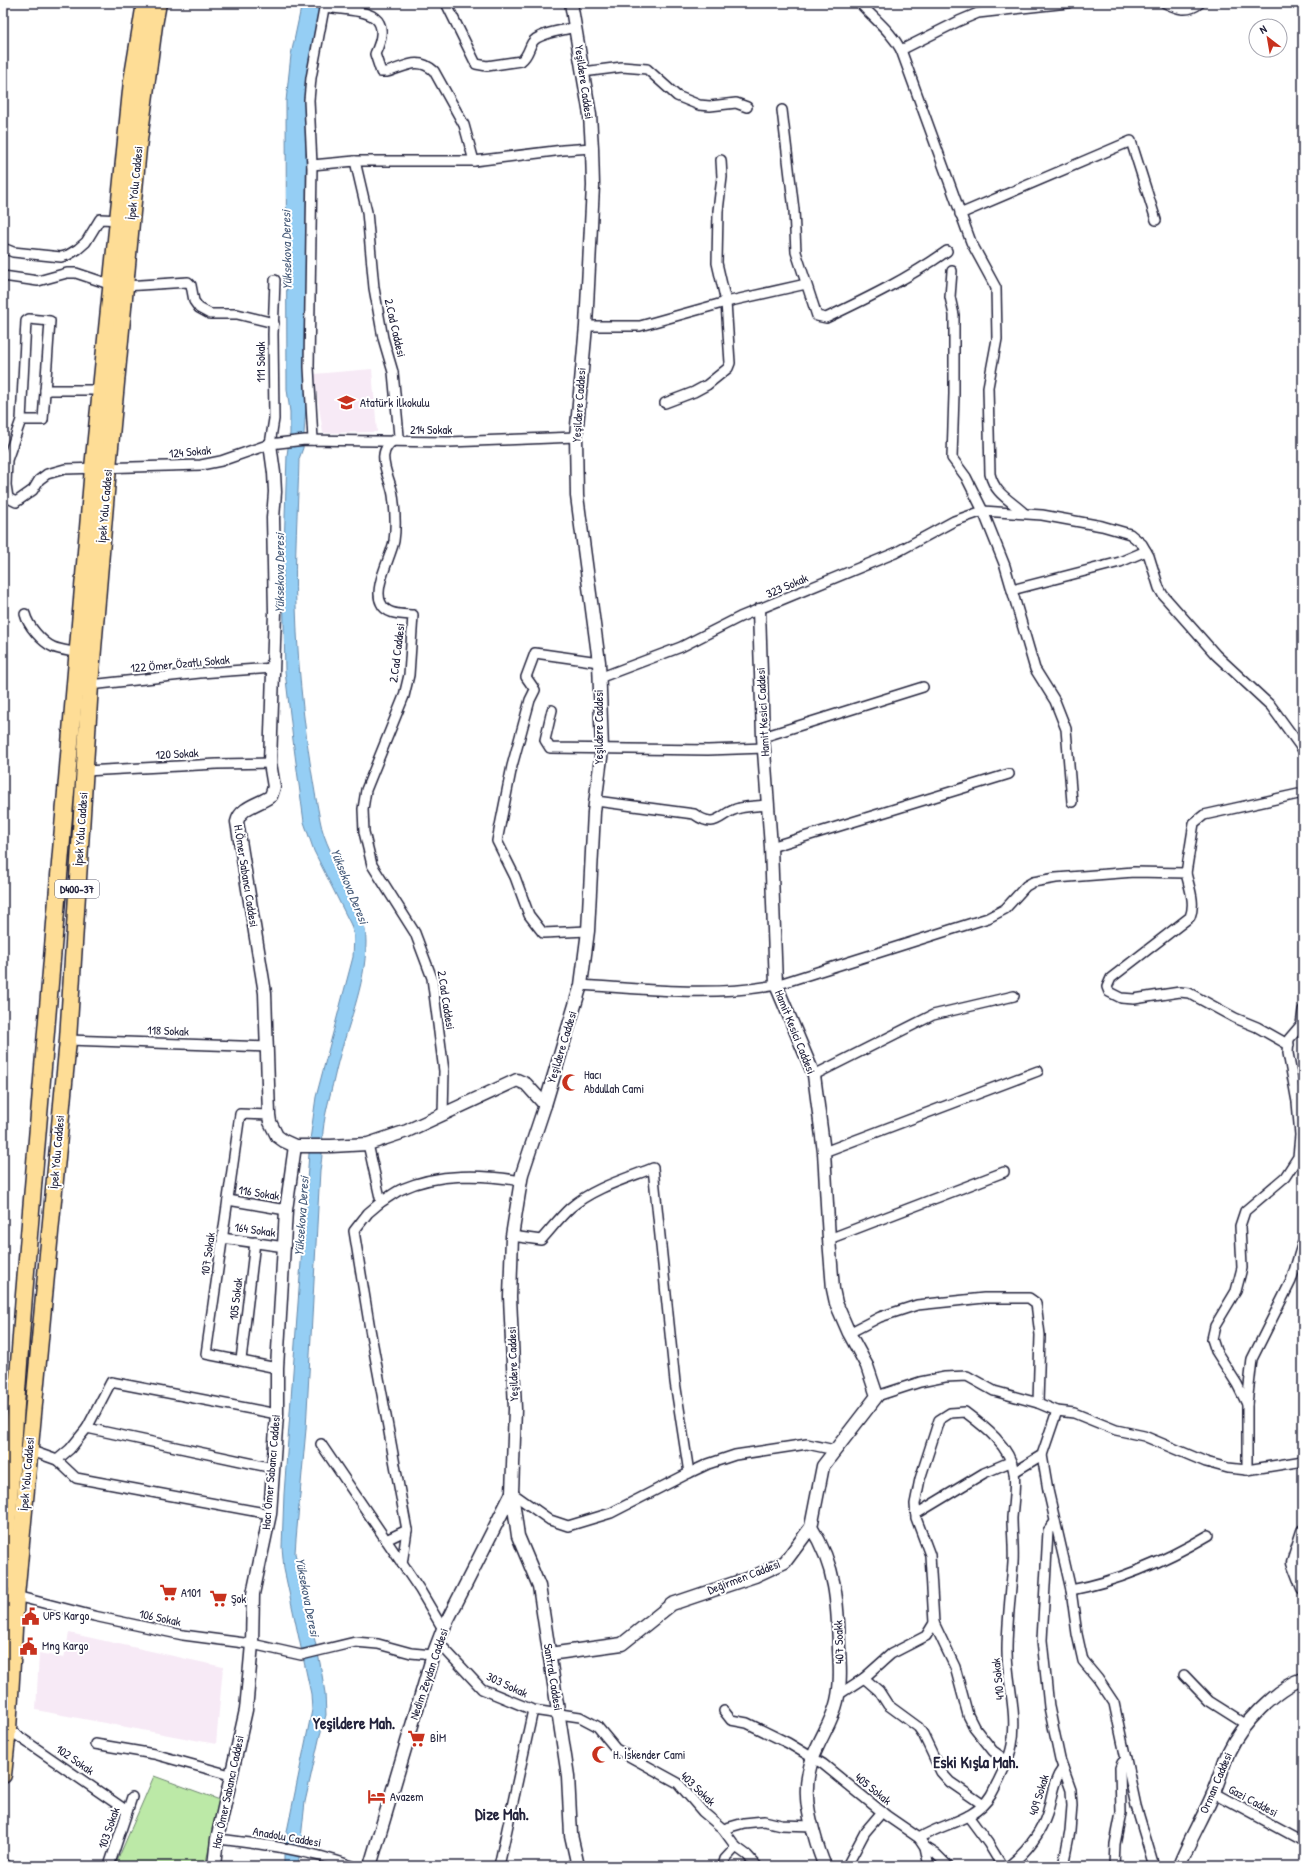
<svg xmlns="http://www.w3.org/2000/svg" width="1306" height="1869" font-family="'Patrick Hand',sans-serif">
<style>
.built{fill:#f7eaf6}
.green{fill:#bce9a7;stroke:#6f8671}
.water{fill:#95cef4;stroke:#6789aa}
.lines{fill:none;stroke-linecap:round;stroke-linejoin:round}
.street-casing{stroke:#22223b;stroke-width:12}
.secondary-casing{stroke:#22223b;stroke-width:15}
.highway-casing{stroke:#22223b;stroke-width:19}
.street{stroke:#fff;stroke-width:9}
.secondary{stroke:#fff;stroke-width:12}
.highway{stroke:#fedd96;stroke-width:16}
.labels{text-anchor:middle;stroke-width:4;stroke-linejoin:round;paint-order:stroke}
.shield{fill:#fff;stroke:#646476;stroke-width:1}
.shield-label{font-size:11px;font-weight:bold;fill:#22223b}
.street-label{font-size:12px;fill:#22223b;stroke:#fff}
.poi-label{font-size:12px;fill:#22223b;stroke:#fff;text-anchor:start}
.water-label{font-size:13px;font-style:italic;fill:#4a5e7c;stroke:#fff}
.district-label{font-size:16px;font-weight:bold;fill:#22223b;stroke:#fff}
</style>
<rect width="100%" height="100%" fill="#fff"/>
<filter id="ink" filterUnits="userSpaceOnUse"><feTurbulence type="fractalNoise" baseFrequency=".025" numOctaves="2"/><feDisplacementMap in="SourceGraphic" scale="8" xChannelSelector="R" yChannelSelector="G"/><feConvolveMatrix kernelMatrix="1 2 1 2 8 2 1 2 1" color-interpolation-filters="sRGB"/></filter>
<g filter="url(#ink)">
<!-- built -->
<g class="built">
<path d="M 372,369 L 377,432 L 323,433 L 314,374 Z"/>
<path d="M 69,1633 L 223,1667 L 216,1744 L 36,1710 L 39,1653 L 64,1658 Z"/>
</g>
<!-- green -->
<path class="green" d="M 154,1776 L 220,1800 L 205,1866 L 115,1866 Z"/>
<!-- water -->
<path class="water" d="M 302,3 L 321,3 L 308,71 L 306,108 L 307,392 L 303,448 L 299,459 C 298,508 294,557 296,606 C 298,678 306,748 320,820 C 327,860 367,904 366,942 C 366,986 346,1028 336,1070 C 332,1089 325,1111 323,1131 C 322,1146 323,1154 320,1170 L 306,1429 L 296,1539 L 295,1553 L 320,1663 L 325,1693 L 326,1715 L 320,1735 L 305,1802 L 298,1866 L 284,1866 L 284,1846 L 312,1710 L 311,1694 L 284,1569 L 282,1547 L 284,1494 L 310,1140 L 316,1097 L 353,957 L 354,936 L 351,925 L 314,851 L 304,822 L 293,740 L 285,671 L 283,581 L 287,455 L 290,434 L 290,412 L 287,389 L 286,101 L 291,55 Z"/>
<g class="lines">
<defs>
<g id="street">
<path d="M 446,3 L 476,64 L 487,66 L 521,61 C 528,56 528,50 532,43 C 537,33 565,30 576,27"/>
<path d="M 860,3 C 874,19 891,31 901,50 L 971,242 L 996,288 L 997,339 L 988,387 L 990,474 C 995,494 1009,499 1024,513"/>
<path d="M 1165,3 C 1177,9 1188,13 1200,3"/>
<path d="M 325,7 C 357,12 397,8 375,54 L 381,72 L 387,72 C 405,67 418,56 434,71 L 464,125 L 474,161"/>
<path d="M 901,50 L 959,21 L 978,13 L 1068,3"/>
<path d="M 583,72 L 622,67 L 647,69 L 677,96 L 699,105 L 710,106 L 736,103 L 747,107"/>
<path d="M 782,110 L 794,210 L 796,252 L 817,316 L 826,318 C 868,298 909,278 947,251"/>
<path d="M 355,161 L 367,212 L 374,288 L 383,338 L 393,372 L 399,436 L 398,438 C 371,451 390,475 393,495 C 395,509 396,527 394,541 C 391,557 373,588 381,603 C 386,615 402,614 413,615 L 409,675 L 404,696 L 366,790 L 363,809 L 364,832 L 372,865 L 415,933 L 432,978 L 444,1071 L 443,1115"/>
<path d="M 312,165 L 355,161 L 474,161 L 563,150 L 592,148"/>
<path d="M 960,214 L 1131,141 L 1156,220"/>
<path d="M 3,248 L 13,252 L 61,257 L 68,255 L 78,249 L 86,242 L 100,219 L 122,220"/>
<path d="M 952,271 L 950,297 L 954,315 L 954,394 L 952,458 L 966,477 L 983,511 L 1005,566 L 1035,669 L 1055,701 L 1066,729 L 1072,802"/>
<path d="M 3,276 L 38,281 L 67,273 L 76,273 L 112,285"/>
<path d="M 125,286 L 188,282 L 191,285 L 194,301 L 199,308 L 210,314 L 237,314 L 274,323"/>
<path d="M 586,326 L 640,326 L 726,302 L 806,284"/>
<path d="M 45,390 L 101,390"/>
<path d="M 665,403 L 694,392 L 707,385 L 728,368 L 730,363 L 726,302 L 717,263 L 718,211 L 722,177 L 721,160"/>
<path d="M 21,420 L 43,420 L 50,321 L 29,319 L 26,321 L 21,420 L 7,460 L 6,485 L 8,498 L 16,502 L 33,490 L 39,480 L 47,474 L 65,469 L 201,465 L 221,461 L 270,444 L 305,440 L 449,442 L 576,437"/>
<path d="M 313,440 L 309,367 L 312,165 L 309,100 L 311,78 L 325,3"/>
<path d="M 270,444 L 274,419 L 273,334 L 275,280"/>
<path d="M 1012,590 L 1120,562 L 1146,551"/>
<path d="M 25,614 C 28,626 42,642 53,647 C 60,650 70,651 78,653"/>
<path d="M 599,678 L 681,647 L 740,617 L 895,553 L 954,521 L 983,511 L 1042,515 L 1102,526 L 1130,534 L 1142,544 L 1149,556 L 1159,588 L 1163,595 L 1216,655 L 1271,706 L 1303,750"/>
<path d="M 90,685 L 200,673 L 273,668"/>
<path d="M 552,710 L 545,740 L 550,748 L 708,750 L 765,748"/>
<path d="M 763,737 L 923,687"/>
<path d="M 85,771 L 217,764 L 270,763"/>
<path d="M 596,801 L 694,814 C 718,831 719,812 740,808 C 749,806 759,806 768,805"/>
<path d="M 771,847 L 1009,774"/>
<path d="M 1186,873 C 1189,887 1196,903 1190,917 L 1111,978 L 1107,987 L 1109,992 L 1121,998 L 1134,999 L 1180,992 L 1189,993 L 1235,1018 L 1257,1027 L 1289,1045"/>
<path d="M 588,931 L 543,933 L 529,915 L 515,877 L 497,841 L 512,766 L 530,700 L 535,690 L 526,677 L 535,653 L 599,662"/>
<path d="M 581,985 C 646,989 711,997 776,985 L 988,918 L 1005,909 L 1026,886 L 1033,882 L 1056,878 L 1134,872 L 1186,873 L 1194,823 L 1204,815 L 1303,793"/>
<path d="M 68,1040 L 268,1047"/>
<path d="M 814,1075 L 933,1015 L 1014,996"/>
<path d="M 269,1115 L 240,1114 L 206,1354 L 277,1368"/>
<path d="M 368,1144 L 381,1202 L 368,1213 L 354,1231 L 370,1329 L 407,1530 L 402,1564"/>
<path d="M 824,1152 L 1038,1071"/>
<path d="M 228,1200 L 286,1210"/>
<path d="M 381,1202 C 388,1198 395,1192 402,1189 C 438,1173 483,1174 521,1181"/>
<path d="M 512,1236 L 541,1240 C 551,1229 560,1217 570,1208 C 593,1188 625,1179 653,1168 L 675,1382 L 689,1473"/>
<path d="M 222,1238 L 285,1247"/>
<path d="M 829,1239 L 1004,1172"/>
<path d="M 849,1333 L 880,1317 L 917,1305 L 984,1298 L 1029,1298 L 1036,1303 L 1040,1335 L 1038,1403"/>
<path d="M 241,1360 L 255,1242"/>
<path d="M 877,1396 L 920,1382 L 945,1377 L 967,1376 L 994,1391 L 1038,1403 L 1057,1411 L 1074,1413 L 1116,1430 L 1144,1436 L 1206,1462 L 1228,1468 L 1247,1470 L 1303,1461"/>
<path d="M 1247,1404 L 1237,1384 L 1216,1351 L 1212,1339 L 1215,1326 L 1236,1291 L 1242,1268 L 1240,1226 L 1245,1211 L 1285,1177 L 1298,1157 L 1300,1135 L 1297,1102 L 1288,1053 L 1289,1039 L 1301,1025 L 1303,1010"/>
<path d="M 87,1428 L 111,1382 L 277,1414"/>
<path d="M 321,1444 L 420,1590 L 443,1629"/>
<path d="M 29,1450 L 57,1460 L 70,1449 L 87,1428 L 273,1468"/>
<path d="M 1042,1455 L 1048,1490 L 1071,1590 L 1077,1634 L 1083,1661 L 1098,1679 L 1114,1703 L 1136,1806 L 1154,1866"/>
<path d="M 57,1460 L 76,1478 L 270,1514"/>
<path d="M 1247,1470 L 1247,1404 L 1252,1359 L 1291,1281 L 1303,1242"/>
<path d="M 1014,1472 L 1042,1455 L 1057,1411"/>
<path d="M 512,1493 L 550,1520 L 568,1526 L 611,1513 L 689,1473 L 708,1464 L 735,1455 L 807,1444 L 835,1450"/>
<path d="M 916,1514 L 984,1473 L 1010,1462"/>
<path d="M 1055,1522 L 1048,1531 L 1042,1640 L 1049,1707 L 1060,1759 L 1071,1790 L 1072,1806 L 1070,1831 L 1063,1866"/>
<path d="M 386,1540 L 407,1530"/>
<path d="M 1071,1590 C 1119,1581 1167,1560 1209,1535"/>
<path d="M 16,1596 L 94,1616 L 183,1635 L 252,1644 L 301,1655 L 355,1642 L 378,1644 L 411,1653 L 433,1655"/>
<path d="M 934,1623 L 955,1667 L 968,1715 L 974,1727 L 993,1751 L 1007,1761"/>
<path d="M 439,1643 L 482,1689 L 533,1710 L 580,1717 L 597,1726 L 616,1749 L 678,1783 L 703,1812 L 723,1829 L 744,1823 L 764,1821 L 781,1825 L 813,1826"/>
<path d="M 1184,1675 L 1209,1701 L 1247,1725"/>
<path d="M 864,1678 L 879,1691 L 888,1705 L 918,1727 L 923,1734 L 941,1772 L 950,1782 L 982,1804"/>
<path d="M 838,1695 L 864,1678 L 891,1654 L 926,1636 L 934,1623 L 930,1555 L 916,1518 L 915,1504 L 920,1479 L 939,1420 L 950,1413 L 965,1412 C 985,1427 1010,1446 1014,1472 C 1016,1485 1013,1504 1012,1518 C 1012,1533 1014,1548 1013,1563 C 1011,1592 1007,1622 1007,1651 C 1007,1682 1018,1713 1012,1745 C 1009,1761 999,1780 991,1795 C 975,1821 943,1823 919,1838"/>
<path d="M 724,1711 L 731,1720 L 747,1723 L 788,1743 L 823,1764 L 887,1816 L 919,1838 L 925,1847 L 929,1866"/>
<path d="M 8,1729 L 127,1811"/>
<path d="M 95,1744 L 154,1754 L 230,1775"/>
<path d="M 1214,1793 L 1303,1841"/>
<path d="M 968,1816 L 988,1843 L 1002,1866"/>
<path d="M 723,1829 L 736,1847 L 747,1855 L 757,1866"/>
<path d="M 217,1839 C 263,1844 308,1850 352,1866"/>
<path d="M 925,1847 L 936,1854 L 948,1866"/>
<path d="M 109,1866 L 132,1797"/>
<path d="M 499,1866 L 533,1710"/>
<path d="M 723,1866 L 725,1859 L 736,1847"/>
<path d="M 847,1866 L 865,1832 L 882,1812"/>
<path d="M 1009,1866 C 1026,1852 1040,1835 1047,1814 C 1052,1798 1052,1782 1063,1768"/>
<path d="M 1114,1866 L 1115,1844 L 1121,1813 L 1120,1768 L 1122,1763 L 1126,1759"/>
</g>
<g id="secondary">
<path d="M 571,3 L 590,115 L 592,148 L 593,186 L 586,326 L 576,437 L 577,496 L 599,662 L 602,750 L 594,812 L 588,931 L 581,985 L 545,1105 L 522,1174 L 512,1236 L 510,1297 L 515,1409 L 512,1493 L 518,1536 L 539,1586 L 568,1776 L 571,1835 L 578,1866"/>
<path d="M 270,444 L 274,473 L 275,492 L 273,518 L 275,612 L 270,763 L 274,787 L 271,796 C 260,804 240,807 237,822 L 265,993 L 269,1115 L 270,1122 L 277,1136 L 284,1141 L 295,1146 L 331,1146 L 368,1144 L 407,1131 L 517,1080 L 526,1084 L 545,1105"/>
<path d="M 811,1527 C 836,1566 838,1604 839,1649 C 840,1666 841,1684 837,1701 C 833,1720 820,1738 813,1757 C 809,1769 806,1783 807,1796 C 807,1812 818,1851 825,1866"/>
<path d="M 1303,1531 L 1293,1562 L 1303,1588"/>
<path d="M 549,1654 L 622,1644 L 672,1604 L 755,1576 L 785,1562 L 811,1527 L 823,1466 L 877,1396 L 867,1366 L 849,1333 L 836,1303 L 833,1289 L 829,1239 L 824,1152 L 814,1075 L 776,985 L 771,847 L 763,737 L 759,610"/>
<path d="M 3,1865 L 5,1866"/>
<path d="M 214,1866 L 217,1839 L 246,1710 L 252,1644 L 253,1594 L 270,1514 L 277,1414 L 277,1368 L 286,1210 L 295,1146"/>
<path d="M 370,1866 L 433,1655 L 443,1629 L 512,1493"/>
<path d="M 1179,1866 C 1189,1841 1203,1818 1213,1794 C 1220,1780 1223,1764 1229,1751 C 1241,1725 1276,1688 1303,1679"/>
</g>
<g id="highway">
<path d="M 3,1583 L 24,1295 L 93,468 L 132,81 L 145,3"/>
<path d="M 3,1775 L 8,1729 L 16,1596 L 68,1040 L 90,685 L 108,468 L 138,148 L 154,25 L 158,3"/>
</g>
</defs>
<!-- street casing -->
<use href="#street" class="street-casing"/>
<!-- secondary casing -->
<use href="#secondary" class="secondary-casing"/>
<!-- highway casing -->
<use href="#highway" class="highway-casing"/>
<!-- street -->
<use href="#street" class="street"/>
<!-- secondary -->
<use href="#secondary" class="secondary"/>
<!-- highway -->
<use href="#highway" class="highway"/>
</g>
</g>
<!-- icons -->
<defs>
<symbol id="school-bare" viewBox="-9 -9 18 18"><path d="M0-5L7-2L0 1L-7-2ZM-4 1L0 2.5L4 1V4Q0 6-4 4Z" fill="#c8321e" stroke="#fff" stroke-width="2.5" paint-order="stroke"/></symbol>
<symbol id="mosque-bare" viewBox="-9 -9 18 18"><path d="M3.5-4.9A6 6 0 1 0 3.5 4.9A5 5 0 1 1 3.5-4.9Z" fill="#c8321e" stroke="#fff" stroke-width="2.5" paint-order="stroke"/></symbol>
<symbol id="supermarket-bare" viewBox="-9 -9 18 18"><path d="M-6-5.5h2.5l.6 2H6L4.5 2H-2.5L-4.4-4H-6ZM-1.5 3.2a1.3 1.3 0 1 0 .1 0ZM3 3.2a1.3 1.3 0 1 0 .1 0Z" fill="#c8321e" stroke="#fff" stroke-width="2.5" paint-order="stroke"/></symbol>
<symbol id="civic-bare" viewBox="-9 -9 18 18"><path d="M-.6-6.5H3V-4.5H.6V-3L4-1V1h2V6H-6V1h2V-1L-.6-3ZM-1.2 2.5V6h2.4V2.5Z" fill="#c8321e" stroke="#fff" stroke-width="2.5" paint-order="stroke"/></symbol>
<symbol id="hotel-bare" viewBox="-9 -9 18 18"><path d="M-6-4.5h1.5V1H6V5H4.5V3h-9V5H-6ZM-4 0a1.8 1.8 0 1 1 3.6 0ZM.5 0V-2.5h3Q6-2.5 6 0Z" fill="#c8321e" stroke="#fff" stroke-width="2.5" paint-order="stroke"/></symbol>
</defs>
<g fill-rule="evenodd">
<use href="#school-bare" x="334" y="390" width="25" height="25"/>
<use href="#mosque-bare" x="558" y="1070" width="25" height="25"/>
<use href="#supermarket-bare" x="156" y="1580" width="25" height="25"/>
<use href="#supermarket-bare" x="206" y="1586" width="25" height="25"/>
<use href="#civic-bare" x="18" y="1604" width="25" height="25"/>
<use href="#civic-bare" x="16" y="1634" width="25" height="25"/>
<use href="#supermarket-bare" x="404" y="1726" width="25" height="25"/>
<use href="#mosque-bare" x="588" y="1742" width="25" height="25"/>
<use href="#hotel-bare" x="364" y="1784" width="25" height="25"/>
</g>
<g class="labels">
<!-- shield labels -->
<rect class="shield" x="55" y="880" width="44" height="18" rx="3"/>
<g class="shield-label">
<text x="77" y="893">D400-37</text>
</g>
<!-- street labels -->
<g class="street-label">
<text transform="translate(584 82) rotate(82)" y="4">Yeşildere Caddesi</text>
<text transform="translate(135 183) rotate(-84)" y="4">İpek Yolu Caddesi</text>
<text transform="translate(395 328) rotate(77)" y="4">2.Cad Caddesi</text>
<text transform="translate(261 362) rotate(-90)" y="4">111 Sokak</text>
<text transform="translate(579 405) rotate(-86)" y="4">Yeşildere Caddesi</text>
<text x="431" y="434">214 Sokak</text>
<text transform="translate(190 452) rotate(-5)" y="4">124 Sokak</text>
<text transform="translate(105 506) rotate(-85)" y="4">İpek Yolu Caddesi</text>
<text transform="translate(787 586) rotate(-23)" y="4">323 Sokak</text>
<text transform="translate(397 653) rotate(-83)" y="4">2.Cad Caddesi</text>
<text transform="translate(180 664) rotate(-5)" y="4">122 Ömer Özatlı Sokak</text>
<text transform="translate(763 712) rotate(-93)" y="4">Hamit Kesici Caddesi</text>
<text transform="translate(599 727) rotate(-90)" y="4">Yeşildere Caddesi</text>
<text transform="translate(177 754) rotate(-3)" y="4">120 Sokak</text>
<text transform="translate(81 829) rotate(-86)" y="4">İpek Yolu Caddesi</text>
<text transform="translate(246 876) rotate(81)" y="4">H.Ömer Sabancı Caddesi</text>
<text transform="translate(446 1000) rotate(81)" y="4">2.Cad Caddesi</text>
<text transform="translate(168 1031) rotate(2)" y="4">118 Sokak</text>
<text transform="translate(795 1032) rotate(68)" y="4">Hamit Kesici Caddesi</text>
<text transform="translate(562 1047) rotate(-73)" y="4">Yeşildere Caddesi</text>
<text transform="translate(57 1152) rotate(-85)" y="4">İpek Yolu Caddesi</text>
<text transform="translate(259 1193) rotate(9)" y="4">116 Sokak</text>
<text transform="translate(255 1230) rotate(8)" y="4">164 Sokak</text>
<text transform="translate(208 1254) rotate(-82)" y="4">107 Sokak</text>
<text transform="translate(236 1299) rotate(-83)" y="4">105 Sokak</text>
<text transform="translate(513 1364) rotate(-92)" y="4">Yeşildere Caddesi</text>
<text transform="translate(271 1472) rotate(-85)" y="4">Hacı Ömer Sabancı Caddesi</text>
<text transform="translate(27 1474) rotate(-85)" y="4">İpek Yolu Caddesi</text>
<text transform="translate(744 1577) rotate(-21)" y="4">Değirmen Caddesi</text>
<text transform="translate(160 1618) rotate(12)" y="4">106 Sokak</text>
<text transform="translate(839 1642) rotate(-92)" y="4">407 Soakk</text>
<text transform="translate(429 1674) rotate(-71)" y="4">Nedim Zeydan Caddesi</text>
<text transform="translate(553 1677) rotate(81)" y="4">Santral Caddesi</text>
<text transform="translate(998 1679) rotate(-96)" y="4">410 Sokak</text>
<text transform="translate(507 1685) rotate(25)" y="4">303 Sokak</text>
<text transform="translate(75 1760) rotate(35)" y="4">102 Sokak</text>
<text transform="translate(1216 1783) rotate(-67)" y="4">Orman Caddesi</text>
<text transform="translate(698 1789) rotate(44)" y="4">403 Sokak</text>
<text transform="translate(873 1789) rotate(39)" y="4">405 Sokak</text>
<text transform="translate(228 1792) rotate(-78)" y="4">Hacı Ömer Sabancı Caddesi</text>
<text transform="translate(1039 1795) rotate(-73)" y="4">409 Sokak</text>
<text transform="translate(1253 1801) rotate(28)" y="4">Gazi Caddesi</text>
<text transform="translate(109 1828) rotate(-71)" y="4">103 Sokak</text>
<text transform="translate(287 1837) rotate(10)" y="4">Anadolu Caddesi</text>
</g>
<!-- poi labels -->
<g class="poi-label">
<text x="360" y="407">Atatürk İlkokulu</text>
<text x="584" y="1079">Hacı<tspan x="584" dy="14">Abdullah Cami</tspan></text>
<text x="181" y="1597">A101</text>
<text x="231" y="1603">Şok</text>
<text x="43" y="1620">UPS Kargo</text>
<text x="42" y="1650">Mng Kargo</text>
<text x="430" y="1742">BİM</text>
<text x="613" y="1759">H. İskender Cami</text>
<text x="390" y="1801">Avazem</text>
</g>
<!-- water labels -->
<g class="water-label">
<text transform="translate(286 250) rotate(-91)" y="5">Yüksekova Deresi</text>
<text transform="translate(279 573) rotate(-90)" y="5">Yüksekova Deresi</text>
<text transform="translate(350 886) rotate(68)" y="5">Yüksekova Deresi</text>
<text transform="translate(301 1216) rotate(-86)" y="5">Yüksekova Deresi</text>
<text transform="translate(308 1597) rotate(79)" y="5">Yüksekova Deresi</text>
</g>
<!-- district labels -->
<g class="district-label">
<text x="354" y="1729">Yeşildere Mah.</text>
<text x="976" y="1768">Eski Kışla Mah.</text>
<text x="502" y="1820">Dize Mah.</text>
</g>
</g>
<!-- margin -->
<rect width="1306" height="1869" fill="none" stroke="#fff" stroke-width="16"/>
<rect x="8" y="8" width="1290" height="1853" fill="none" stroke="#22223b" stroke-width="1.5" filter="url(#ink)"/>
<!-- north arrow -->
<g transform="translate(1268 38) rotate(329)"><circle r="19" fill="#ffffff" stroke="#a7a7b1"/>
<path d="M0-3L7 15L0 10L-7 15Z" fill="#c8321e"/>
<text y="-6" font-size="11" font-weight="bold" text-anchor="middle" fill="#22223b">N</text>
</g>
</svg>
